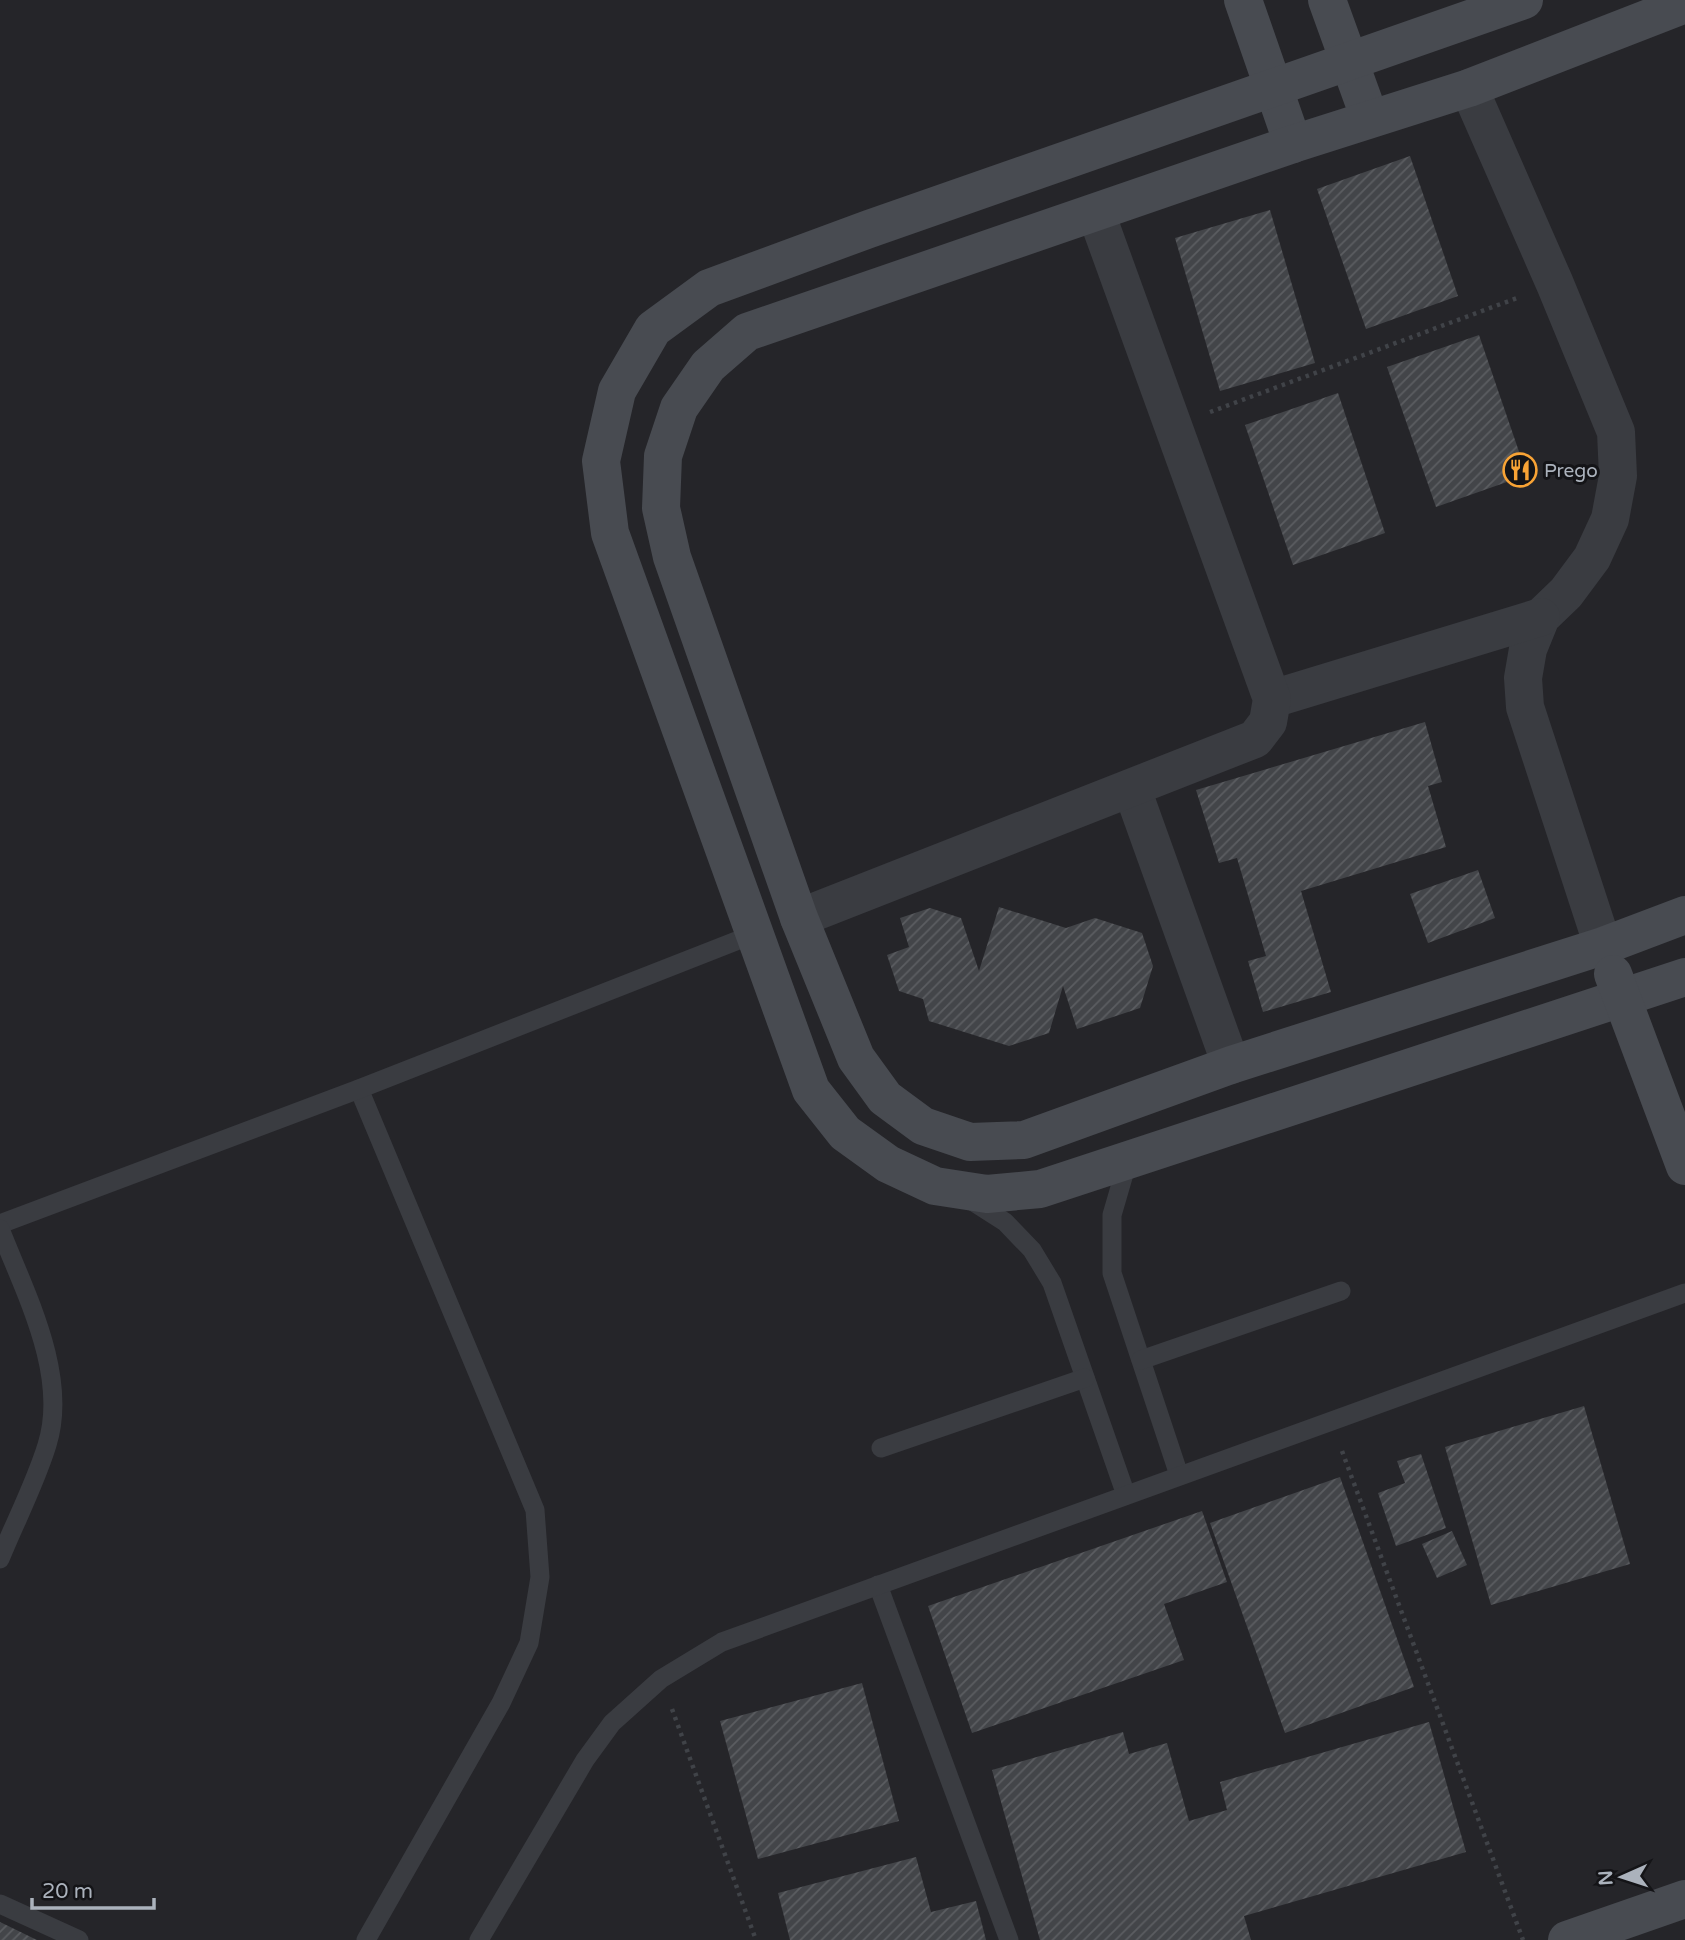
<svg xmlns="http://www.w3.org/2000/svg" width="1685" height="1940" font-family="'Varela Round',sans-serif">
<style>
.built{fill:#252529}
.building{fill:url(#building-hatch)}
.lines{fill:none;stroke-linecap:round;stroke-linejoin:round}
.path{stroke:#404348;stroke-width:4.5;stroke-dasharray:3.5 5;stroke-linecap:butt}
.lane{stroke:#3a3c41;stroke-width:19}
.street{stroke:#3a3c41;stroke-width:38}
.secondary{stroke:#484b51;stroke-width:38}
.labels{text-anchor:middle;stroke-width:6;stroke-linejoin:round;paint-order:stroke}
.poi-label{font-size:19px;fill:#abb2bc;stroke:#141417;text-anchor:start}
</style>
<defs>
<pattern id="building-hatch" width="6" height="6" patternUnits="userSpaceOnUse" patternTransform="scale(1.75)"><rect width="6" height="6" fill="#434549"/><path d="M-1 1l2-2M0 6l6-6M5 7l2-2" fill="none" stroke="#5b5d61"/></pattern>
</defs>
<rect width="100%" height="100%" fill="#19191c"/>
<!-- built -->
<rect class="built" x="0" y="0" width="1685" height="1940"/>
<!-- building -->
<g class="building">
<path d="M 1410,156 L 1458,296 L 1366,329 L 1317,189 Z"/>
<path d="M 1270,210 L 1315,363 L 1220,391 L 1175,238 Z"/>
<path d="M 1479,335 L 1527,475 L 1436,507 L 1387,367 Z"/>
<path d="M 1338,393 L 1385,533 L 1293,565 L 1245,425 Z"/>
<path d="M 1425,722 L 1442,782 L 1428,786 L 1446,847 L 1301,891 L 1331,992 L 1263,1012 L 1248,961 L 1266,956 L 1237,858 L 1219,863 L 1196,790 Z"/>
<path d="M 1478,870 L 1495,918 L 1428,943 L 1410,894 Z"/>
<path d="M 999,907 L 1066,928 L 1095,918 L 1142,933 L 1153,966 L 1140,1008 L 1077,1029 L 1063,986 L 1049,1033 L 1009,1046 L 929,1021 L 923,999 L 899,991 L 887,955 L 909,947 L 900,918 L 930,908 L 961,918 L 979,971 Z"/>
<path d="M 1584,1406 L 1630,1564 L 1491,1605 L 1445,1447 Z"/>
<path d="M 1421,1454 L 1446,1528 L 1396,1546 L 1378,1493 L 1405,1483 L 1397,1461 Z"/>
<path d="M 1340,1477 L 1414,1687 L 1285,1733 L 1210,1523 Z"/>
<path d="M 1202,1511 L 1227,1582 L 1164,1604 L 1184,1660 L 972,1733 L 928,1606 Z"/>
<path d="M 1452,1531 L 1467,1565 L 1437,1578 L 1422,1544 Z"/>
<path d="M 862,1683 L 899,1821 L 758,1859 L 720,1721 Z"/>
<path d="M 1429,1722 L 1466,1852 L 1244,1916 L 1251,1940 L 1040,1940 L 992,1770 L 1123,1732 L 1129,1754 L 1167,1743 L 1189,1821 L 1227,1810 L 1220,1782 Z"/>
<path d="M 916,1857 L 931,1912 L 976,1901 L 986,1940 L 790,1940 L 778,1893 Z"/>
<path d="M 0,1922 L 37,1940 L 0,1940 Z"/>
</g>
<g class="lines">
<!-- path -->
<g class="path">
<path d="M 1210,412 L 1517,298"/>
<path d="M 1342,1451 L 1523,1940"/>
<path d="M 672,1709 L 756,1940"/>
</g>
<!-- lane -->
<g class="lane">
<path d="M 359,1089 L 535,1510 L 540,1577 L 529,1643 L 501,1703 L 366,1940"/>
<path d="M 1128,1160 L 1112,1215 L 1112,1273 L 1179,1475"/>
<path d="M 969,1199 L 1005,1222 L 1032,1250 L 1052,1283 L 1126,1495"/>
<path d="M 0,1224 L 359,1089 L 754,934"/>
<path d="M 0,1229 C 25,1293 69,1375 47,1445 C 35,1484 15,1522 0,1559"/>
<path d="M 1141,1360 L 1341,1291"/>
<path d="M 881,1448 L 1085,1378"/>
<path d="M 878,1585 L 1009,1940"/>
<path d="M 0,1904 L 79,1940"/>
<path d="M 479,1940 L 585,1760 L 612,1723 L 661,1679 L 722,1642 L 1685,1293"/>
</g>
<!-- street -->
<g class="street">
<path d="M 1469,88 L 1555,284 L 1616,432 L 1618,476 L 1610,519 L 1592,558 L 1566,593 L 1541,617 L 1528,649 L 1523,678 L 1525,707 L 1603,946"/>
<path d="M 1272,699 L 1541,617"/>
<path d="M 1132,789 L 1231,1065"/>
<path d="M 799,918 L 1255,739 L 1268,722 L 1272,699 L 1096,213"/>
</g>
<!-- secondary -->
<g class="secondary">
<path d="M 1243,0 L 1293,144"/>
<path d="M 1327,0 L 1370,119"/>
<path d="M 1524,0 L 869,229 L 709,288 L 653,329 L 617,391 L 601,461 L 610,533 L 811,1090 L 845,1133 L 888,1164 L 935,1186 L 987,1194 L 1040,1189 L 1685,977"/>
<path d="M 1685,4 L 1469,88 L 1293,144 L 747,332 L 708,366 L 679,408 L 663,456 L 661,508 L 672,557 L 799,918 L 856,1058 L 885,1098 L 923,1126 L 970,1142 L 1024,1140 L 1231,1065 L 1603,946 L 1685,915"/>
<path d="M 1613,974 L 1685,1166"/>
<path d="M 1567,1940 L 1685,1899"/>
</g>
</g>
<!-- icons -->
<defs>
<symbol id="restaurant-ring" viewBox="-11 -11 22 22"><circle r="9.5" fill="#141417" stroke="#f8a335" stroke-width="1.5"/><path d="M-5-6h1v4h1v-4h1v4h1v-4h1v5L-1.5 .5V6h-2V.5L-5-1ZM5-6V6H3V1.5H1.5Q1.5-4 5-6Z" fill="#f8a335"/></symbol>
</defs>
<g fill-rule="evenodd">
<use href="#restaurant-ring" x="1501" y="451" width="38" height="38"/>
</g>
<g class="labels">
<!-- poi labels -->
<g class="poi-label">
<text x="1544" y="477">Prego</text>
</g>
</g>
<!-- north arrow -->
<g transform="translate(1622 1877) rotate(267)" stroke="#141417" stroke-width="5" paint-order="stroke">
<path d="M0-5L12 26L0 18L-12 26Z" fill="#abb2bc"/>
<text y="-10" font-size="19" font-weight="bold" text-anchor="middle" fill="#abb2bc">N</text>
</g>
<!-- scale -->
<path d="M32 1898v10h122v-10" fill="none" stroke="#abb2bc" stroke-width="3.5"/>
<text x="42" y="1898" font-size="21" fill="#abb2bc" stroke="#141417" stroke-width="5" paint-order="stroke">20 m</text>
</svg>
